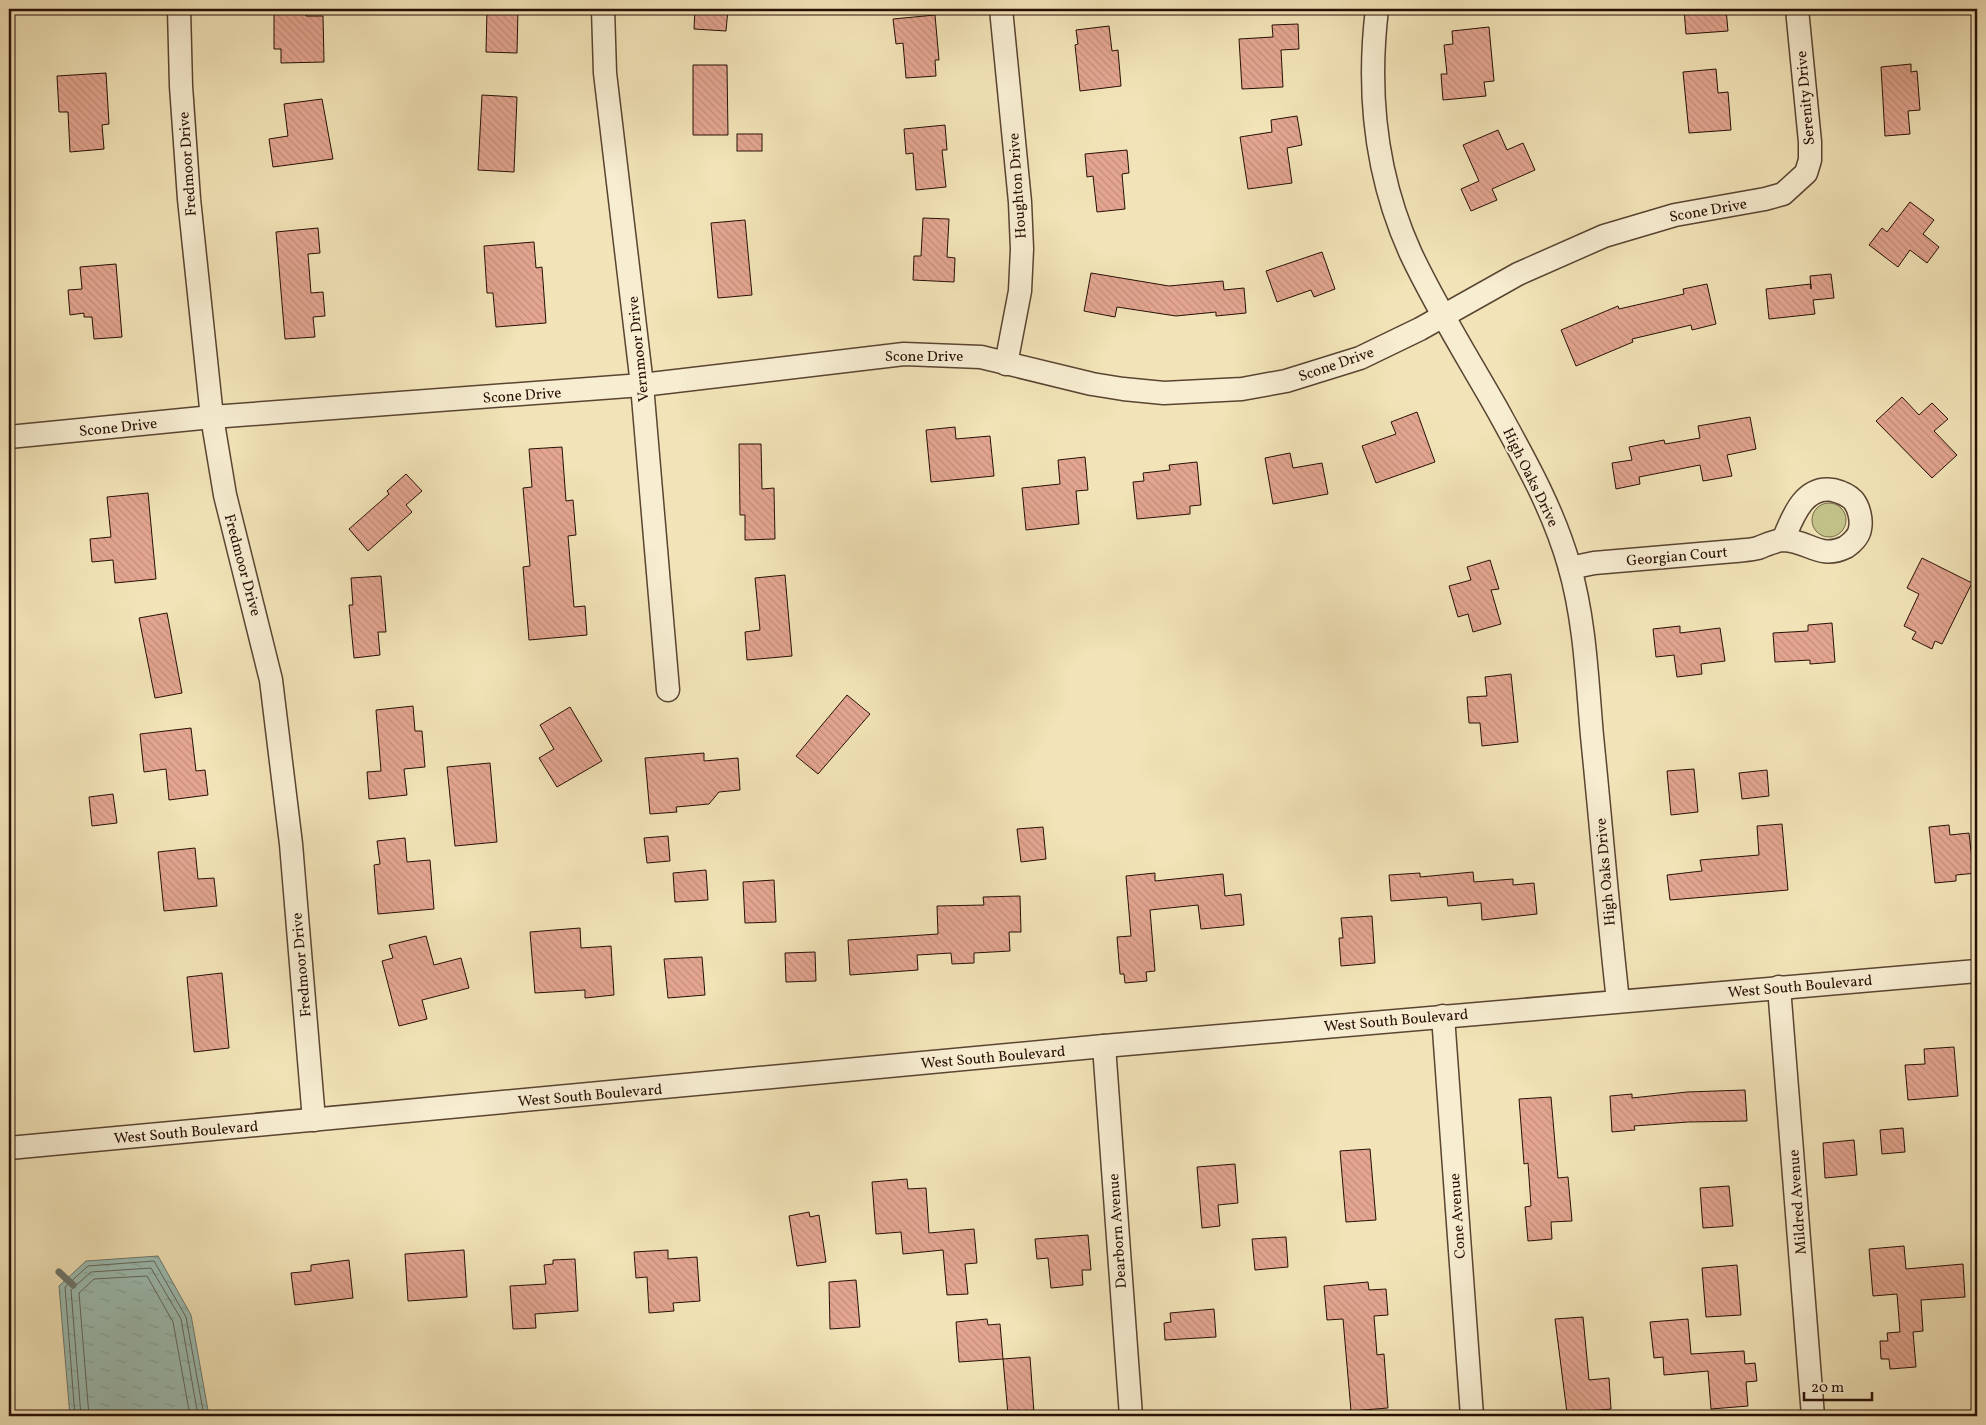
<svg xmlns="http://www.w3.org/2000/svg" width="1986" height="1425" font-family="Vollkorn,serif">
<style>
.green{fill:#c2c289;stroke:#746847}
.water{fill:url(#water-ripples);stroke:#6d786e}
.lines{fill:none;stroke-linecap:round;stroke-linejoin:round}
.shore{stroke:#62665c;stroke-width:1}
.stream{stroke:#6d786e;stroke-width:7}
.building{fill:url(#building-back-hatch);stroke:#270f05}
.minor-casing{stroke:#5a4432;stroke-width:25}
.minor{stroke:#f7edd1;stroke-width:22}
.labels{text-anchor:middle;stroke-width:4.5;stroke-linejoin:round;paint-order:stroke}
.street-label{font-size:15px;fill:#270f05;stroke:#f7edd1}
</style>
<defs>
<pattern id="water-ripples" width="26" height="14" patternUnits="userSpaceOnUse" patternTransform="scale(1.25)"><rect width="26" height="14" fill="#9cbeb4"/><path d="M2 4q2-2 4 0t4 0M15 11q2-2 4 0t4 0" fill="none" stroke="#86a299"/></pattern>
<pattern id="building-back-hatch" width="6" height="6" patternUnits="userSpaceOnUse" patternTransform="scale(1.25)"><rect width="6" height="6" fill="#e4a691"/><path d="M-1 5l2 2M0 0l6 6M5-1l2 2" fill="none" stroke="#c48e7c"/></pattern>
</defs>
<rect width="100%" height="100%" fill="#f2e4b8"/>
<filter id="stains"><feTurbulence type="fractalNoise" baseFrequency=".004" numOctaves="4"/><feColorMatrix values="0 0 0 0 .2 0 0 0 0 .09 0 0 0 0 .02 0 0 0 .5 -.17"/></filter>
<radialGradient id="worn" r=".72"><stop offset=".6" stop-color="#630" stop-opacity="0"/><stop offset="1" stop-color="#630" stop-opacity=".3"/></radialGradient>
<!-- green -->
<circle class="green" cx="1829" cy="520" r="17"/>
<!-- water -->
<path class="water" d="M 158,1256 L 191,1315 L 209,1416 L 70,1416 L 59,1286 L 86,1261 Z"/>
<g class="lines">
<!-- shore -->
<g class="shore">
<path d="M 75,1416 L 65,1287 L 88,1266 L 154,1261 L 186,1317 L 204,1416"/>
<path d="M 81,1416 L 71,1290 L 91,1272 L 151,1268 L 181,1319 L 198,1416"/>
<path d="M 89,1416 L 79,1293 L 94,1279 L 147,1276 L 173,1322 L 190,1416"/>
</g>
<!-- stream -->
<path class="stream" d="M 59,1272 L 73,1285"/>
</g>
<!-- building -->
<g class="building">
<path d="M 280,9 L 306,9 L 306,16 L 323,16 L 324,62 L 281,63 L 281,49 L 274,49 L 274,12 L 280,11 Z"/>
<path d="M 487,9 L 518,9 L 517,53 L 486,52 Z"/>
<path d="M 695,9 L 728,9 L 726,31 L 694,29 Z"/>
<path d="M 1684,9 L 1726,9 L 1728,31 L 1686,34 Z"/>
<path d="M 935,15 L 939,60 L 935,60 L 936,76 L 906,78 L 903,43 L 896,44 L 893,19 Z"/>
<path d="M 1298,24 L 1299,49 L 1281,50 L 1283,87 L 1242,89 L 1239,39 L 1273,37 L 1272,25 Z"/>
<path d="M 1109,26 L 1112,51 L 1118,50 L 1121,86 L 1080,91 L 1075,45 L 1078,44 L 1076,30 Z"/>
<path d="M 1489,27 L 1494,81 L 1484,82 L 1486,96 L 1443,100 L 1441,74 L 1447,74 L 1444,45 L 1453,44 L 1452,31 Z"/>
<path d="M 1911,64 L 1911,72 L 1917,71 L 1920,110 L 1908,111 L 1910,134 L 1885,136 L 1881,67 Z"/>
<path d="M 693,65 L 727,65 L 728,135 L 693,135 Z"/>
<path d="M 1716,69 L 1718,93 L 1728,92 L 1731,130 L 1689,133 L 1683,72 Z"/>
<path d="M 106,73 L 109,124 L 102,125 L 104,149 L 70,152 L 68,112 L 59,112 L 57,76 Z"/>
<path d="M 482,95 L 517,97 L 514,172 L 478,170 Z"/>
<path d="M 322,99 L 333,159 L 273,167 L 269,139 L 288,136 L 284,104 Z"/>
<path d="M 1297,116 L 1302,145 L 1287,148 L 1292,183 L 1248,189 L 1240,137 L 1272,132 L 1271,120 Z"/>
<path d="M 945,125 L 947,150 L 942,150 L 946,187 L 916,190 L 913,153 L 906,154 L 904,129 Z"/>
<path d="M 1498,130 L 1507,150 L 1523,143 L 1535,170 L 1492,189 L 1497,200 L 1471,211 L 1461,189 L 1479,181 L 1463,145 Z"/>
<rect x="737" y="134" width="25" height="17"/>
<path d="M 1127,150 L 1129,173 L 1122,174 L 1125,209 L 1097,212 L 1093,176 L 1087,177 L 1085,154 Z"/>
<path d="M 1910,202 L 1934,220 L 1923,234 L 1939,247 L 1927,263 L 1910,250 L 1898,267 L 1869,245 L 1882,228 L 1887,232 Z"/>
<path d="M 923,218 L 949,219 L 947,257 L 955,258 L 954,282 L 913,280 L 914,256 L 921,256 Z"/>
<path d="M 745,220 L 752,295 L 718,298 L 711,223 Z"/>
<path d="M 318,228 L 320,253 L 308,254 L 311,293 L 323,292 L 325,316 L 313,317 L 315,337 L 285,339 L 276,232 Z"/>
<path d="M 534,242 L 536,268 L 542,267 L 546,323 L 496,327 L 493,293 L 487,293 L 484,246 Z"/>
<path d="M 1322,252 L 1335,289 L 1314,297 L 1311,290 L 1277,302 L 1266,271 Z"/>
<path d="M 116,264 L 122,337 L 94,339 L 92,317 L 84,317 L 84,313 L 70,315 L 68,290 L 82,289 L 80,267 Z"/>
<path d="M 1091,273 L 1169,286 L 1223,281 L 1224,290 L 1244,288 L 1246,313 L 1216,316 L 1216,312 L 1176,316 L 1117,307 L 1115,317 L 1084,311 Z"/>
<path d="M 1831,274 L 1834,298 L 1813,300 L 1815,314 L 1769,319 L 1766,289 L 1811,284 L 1811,289 L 1810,276 Z"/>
<path d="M 1707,284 L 1716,324 L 1692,330 L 1691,325 L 1632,339 L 1633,342 L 1576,366 L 1561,330 L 1618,306 L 1619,309 L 1684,294 L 1683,289 Z"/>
<path d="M 1902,397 L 1919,415 L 1932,403 L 1948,419 L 1934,431 L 1957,455 L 1932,478 L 1876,421 Z"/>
<path d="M 1417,412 L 1435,462 L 1376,483 L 1362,446 L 1396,434 L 1391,422 Z"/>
<path d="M 1750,417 L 1756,449 L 1727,455 L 1732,476 L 1703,481 L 1700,465 L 1639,477 L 1640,484 L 1616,489 L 1612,463 L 1632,460 L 1629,447 L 1664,440 L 1665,444 L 1700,438 L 1698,426 Z"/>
<path d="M 955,427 L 956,439 L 990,436 L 994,476 L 931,482 L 926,430 Z"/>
<path d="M 739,444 L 761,444 L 762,489 L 774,488 L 775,539 L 745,540 L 745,515 L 740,515 Z"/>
<path d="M 562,447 L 566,501 L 573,500 L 576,535 L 568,536 L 574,607 L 585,606 L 587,635 L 529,640 L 523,567 L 530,566 L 523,488 L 532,487 L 529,449 Z"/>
<path d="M 1290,453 L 1293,468 L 1322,463 L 1328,494 L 1273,504 L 1265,458 Z"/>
<path d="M 1085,457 L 1088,490 L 1076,491 L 1079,524 L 1026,530 L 1022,488 L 1060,484 L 1058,460 Z"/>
<path d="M 1197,462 L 1201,505 L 1190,506 L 1190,514 L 1137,519 L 1133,482 L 1144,481 L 1143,473 L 1170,470 L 1169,465 Z"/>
<path d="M 406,474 L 422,491 L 406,505 L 412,512 L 368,551 L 349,529 L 389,494 L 387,491 Z"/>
<path d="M 148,493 L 156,579 L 115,583 L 113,560 L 92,562 L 90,539 L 111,537 L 107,497 Z"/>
<path d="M 1922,558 L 1972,583 L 1942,644 L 1935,641 L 1932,649 L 1912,639 L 1916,632 L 1904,626 L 1919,594 L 1907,588 Z"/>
<path d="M 1490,560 L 1499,589 L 1491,590 L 1501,624 L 1473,632 L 1468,614 L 1458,617 L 1449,586 L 1471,580 L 1467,567 Z"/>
<path d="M 785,575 L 792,656 L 747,660 L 745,632 L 760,630 L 755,578 Z"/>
<path d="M 381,576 L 386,632 L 378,632 L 380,655 L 354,658 L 349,605 L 353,605 L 351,578 Z"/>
<path d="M 167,613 L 182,693 L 155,698 L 139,618 Z"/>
<path d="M 1832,623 L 1835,662 L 1810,664 L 1810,660 L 1775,662 L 1773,633 L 1808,631 L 1808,625 Z"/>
<path d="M 1680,626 L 1680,633 L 1720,628 L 1725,661 L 1701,664 L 1702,674 L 1677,677 L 1674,655 L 1656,657 L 1653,629 Z"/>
<path d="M 1511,674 L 1518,742 L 1482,746 L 1480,723 L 1469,723 L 1467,697 L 1487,696 L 1485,677 Z"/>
<path d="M 847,695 L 870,714 L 818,774 L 796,756 Z"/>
<path d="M 413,706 L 415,731 L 422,731 L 425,767 L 404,769 L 407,795 L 369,799 L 367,772 L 381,771 L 376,710 Z"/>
<path d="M 570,707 L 602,761 L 557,787 L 539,758 L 554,749 L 540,725 Z"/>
<path d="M 191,728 L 196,771 L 205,770 L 208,795 L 169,800 L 166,769 L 144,772 L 140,734 Z"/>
<path d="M 704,753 L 704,761 L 738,758 L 740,790 L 719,792 L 709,804 L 676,807 L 677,812 L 650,814 L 645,758 Z"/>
<path d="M 490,763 L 497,842 L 455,846 L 447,767 Z"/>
<path d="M 1694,769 L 1698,812 L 1671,815 L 1667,771 Z"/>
<path d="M 1767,770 L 1769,796 L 1742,799 L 1739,773 Z"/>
<path d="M 113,794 L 117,823 L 92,826 L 89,797 Z"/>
<path d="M 1782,824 L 1788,890 L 1670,900 L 1667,875 L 1702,871 L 1700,860 L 1759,855 L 1757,826 Z"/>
<path d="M 1949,825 L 1950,835 L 1969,833 L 1971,851 L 1976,851 L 1977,873 L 1956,875 L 1956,881 L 1935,883 L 1929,827 Z"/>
<path d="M 1043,827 L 1046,859 L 1021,862 L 1017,829 Z"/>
<path d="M 668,836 L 670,861 L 647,863 L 644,838 Z"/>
<path d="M 405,838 L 407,862 L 430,860 L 434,909 L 378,914 L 374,865 L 380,864 L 377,841 Z"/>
<path d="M 195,848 L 198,879 L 214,878 L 217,906 L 164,911 L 158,852 Z"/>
<path d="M 706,870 L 708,900 L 675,902 L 673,873 Z"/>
<path d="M 1473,872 L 1474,882 L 1513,879 L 1513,885 L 1534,883 L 1537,914 L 1482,920 L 1481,903 L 1448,906 L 1447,897 L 1391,901 L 1389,875 L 1420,873 L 1420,877 Z"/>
<path d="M 1155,873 L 1155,881 L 1223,874 L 1225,896 L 1241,894 L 1244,925 L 1201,929 L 1198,905 L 1150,910 L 1155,971 L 1146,972 L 1147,981 L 1125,983 L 1124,974 L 1120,974 L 1117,937 L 1131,936 L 1126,876 Z"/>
<path d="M 774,880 L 776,922 L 745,923 L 743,882 Z"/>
<path d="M 1020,896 L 1021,932 L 1009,932 L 1010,951 L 974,953 L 974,963 L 952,964 L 951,953 L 917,955 L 918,970 L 850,975 L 848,940 L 938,934 L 937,906 L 984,905 L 983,897 Z"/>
<path d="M 1372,916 L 1375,963 L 1341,966 L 1339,938 L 1343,938 L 1341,918 Z"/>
<path d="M 580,928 L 581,948 L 611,946 L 614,995 L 585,998 L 585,990 L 535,993 L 530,932 Z"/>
<path d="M 426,936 L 434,965 L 461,958 L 469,988 L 422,1000 L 427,1019 L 399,1026 L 382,961 L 393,958 L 389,945 Z"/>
<path d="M 815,952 L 816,981 L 786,982 L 785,953 Z"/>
<path d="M 702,957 L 705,995 L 668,998 L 664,959 Z"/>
<path d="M 222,973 L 229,1048 L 194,1052 L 187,977 Z"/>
<path d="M 1954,1047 L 1958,1096 L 1908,1100 L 1905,1065 L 1925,1064 L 1924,1049 Z"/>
<path d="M 1745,1090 L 1747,1121 L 1688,1122 L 1634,1126 L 1635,1130 L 1612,1132 L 1610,1096 L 1632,1094 L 1632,1098 L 1687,1092 Z"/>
<path d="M 1551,1097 L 1558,1178 L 1568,1177 L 1572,1221 L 1551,1222 L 1552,1239 L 1528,1241 L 1525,1207 L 1531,1206 L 1528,1163 L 1524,1164 L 1519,1099 Z"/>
<path d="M 1903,1128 L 1905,1152 L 1882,1154 L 1880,1130 Z"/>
<path d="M 1854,1140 L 1857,1175 L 1825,1178 L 1823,1143 Z"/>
<path d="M 1370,1149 L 1376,1220 L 1346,1222 L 1340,1151 Z"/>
<path d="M 1235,1164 L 1238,1203 L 1218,1205 L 1220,1226 L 1202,1228 L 1197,1167 Z"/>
<path d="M 907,1179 L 908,1189 L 926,1188 L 929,1233 L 974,1229 L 977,1263 L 965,1264 L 968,1294 L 947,1295 L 943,1250 L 903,1254 L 901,1232 L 876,1234 L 872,1182 Z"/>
<path d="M 1729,1186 L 1733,1226 L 1703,1228 L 1700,1188 Z"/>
<path d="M 809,1212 L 810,1217 L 819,1215 L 826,1262 L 797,1266 L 789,1216 Z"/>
<path d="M 1088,1235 L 1091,1270 L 1082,1270 L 1083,1285 L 1051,1288 L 1048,1258 L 1037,1259 L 1035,1239 Z"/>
<path d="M 1286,1237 L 1288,1267 L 1255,1270 L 1252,1239 Z"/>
<path d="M 1904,1246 L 1906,1269 L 1963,1264 L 1965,1297 L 1921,1300 L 1923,1331 L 1913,1332 L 1916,1367 L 1890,1369 L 1889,1359 L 1881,1359 L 1880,1341 L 1888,1341 L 1887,1333 L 1900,1332 L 1897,1294 L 1873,1296 L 1869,1249 Z"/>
<path d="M 464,1250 L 467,1297 L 408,1301 L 405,1254 Z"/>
<path d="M 668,1250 L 668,1259 L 697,1257 L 700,1301 L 673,1303 L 674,1311 L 649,1313 L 647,1277 L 636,1278 L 634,1252 Z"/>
<path d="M 575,1259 L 578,1311 L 535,1314 L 536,1328 L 513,1329 L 510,1286 L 546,1284 L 544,1265 L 553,1264 L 553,1260 Z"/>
<path d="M 349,1260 L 353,1298 L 295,1305 L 291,1273 L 311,1271 L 311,1265 Z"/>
<path d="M 1737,1265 L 1741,1315 L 1706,1317 L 1702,1268 Z"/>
<path d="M 856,1280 L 860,1327 L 830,1329 L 829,1282 Z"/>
<path d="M 1368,1282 L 1369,1290 L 1386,1289 L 1388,1315 L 1374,1316 L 1377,1355 L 1384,1354 L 1388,1408 L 1351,1411 L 1343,1319 L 1327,1320 L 1324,1286 Z"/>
<path d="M 1214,1309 L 1216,1337 L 1165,1340 L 1164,1323 L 1171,1322 L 1170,1313 Z"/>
<path d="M 1583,1317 L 1589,1380 L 1609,1378 L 1611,1409 L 1567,1413 L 1555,1319 Z"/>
<path d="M 987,1319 L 988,1325 L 1000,1324 L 1003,1359 L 959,1362 L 956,1322 Z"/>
<path d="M 1688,1319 L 1691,1354 L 1744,1351 L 1745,1364 L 1755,1363 L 1757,1381 L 1746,1382 L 1748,1406 L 1711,1409 L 1708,1371 L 1664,1375 L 1663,1357 L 1654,1358 L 1650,1322 Z"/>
<path d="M 1030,1357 L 1034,1413 L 1008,1415 L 1003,1359 Z"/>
</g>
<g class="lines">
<defs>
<g id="minor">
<path d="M 179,9 L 181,86 L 189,199 L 212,417 L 225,495 L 271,680 L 291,844 L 314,1120"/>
<path d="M 603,9 L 605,73 L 642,385 L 668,690"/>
<path d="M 1001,9 L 1020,202 L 1022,249 L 1020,291 L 1006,364"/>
<path d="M 1377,9 C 1367,92 1376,177 1411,254 C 1436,307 1468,358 1497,409 C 1525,460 1553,509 1569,565 C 1585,620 1587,679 1592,736 C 1601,824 1608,912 1618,1001"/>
<path d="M 9,437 L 212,417 L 642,385 L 904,354 L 981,357 L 1092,384 L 1123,389 L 1164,393 L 1242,389 L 1286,381 L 1360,358 L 1420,329 L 1518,274 L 1604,236 L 1675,215 L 1765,199 L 1783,194 L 1806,173 L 1810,160 L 1810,142 L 1797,9"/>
<path d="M 1570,568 L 1594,563 L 1735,551 C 1743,550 1751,550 1758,548 C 1766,545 1776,540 1784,540 C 1809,541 1820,560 1846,547 C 1852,543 1859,536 1860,529 C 1862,520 1859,507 1853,500 C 1847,494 1841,492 1833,490 C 1803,485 1792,519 1783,540"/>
<path d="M 1779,987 L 1813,1416"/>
<path d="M 1443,1016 L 1472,1416"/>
<path d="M 1104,1046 L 1131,1416"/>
<path d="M 9,1148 L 1104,1046 L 1977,971"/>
</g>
</defs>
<!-- minor casing -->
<use href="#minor" class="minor-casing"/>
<!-- minor -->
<use href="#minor" class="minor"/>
</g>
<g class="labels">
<!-- street labels -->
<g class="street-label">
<text transform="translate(1805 98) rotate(-95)" y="5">Serenity Drive</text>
<text transform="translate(187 164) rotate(-94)" y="5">Fredmoor Drive</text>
<text transform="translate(1017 186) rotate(-94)" y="5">Houghton Drive</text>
<text transform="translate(1708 210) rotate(-10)" y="5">Scone Drive</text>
<text transform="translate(638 349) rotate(-96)" y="5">Vernmoor Drive</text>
<text x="924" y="361">Scone Drive</text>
<text transform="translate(1336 364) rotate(-19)" y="5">Scone Drive</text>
<text transform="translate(522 395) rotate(-4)" y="5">Scone Drive</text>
<text transform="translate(118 427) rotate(-6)" y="5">Scone Drive</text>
<text transform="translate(1531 477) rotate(64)" y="5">High Oaks Drive</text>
<text transform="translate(1677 556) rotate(-5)" y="5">Georgian Court</text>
<text transform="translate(243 565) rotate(75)" y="5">Fredmoor Drive</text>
<text transform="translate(1605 872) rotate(-95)" y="5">High Oaks Drive</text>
<text transform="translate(301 965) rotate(-95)" y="5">Fredmoor Drive</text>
<text transform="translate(1800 986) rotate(-5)" y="5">West South Boulevard</text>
<text transform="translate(1396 1020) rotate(-5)" y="5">West South Boulevard</text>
<text transform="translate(993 1057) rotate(-5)" y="5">West South Boulevard</text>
<text transform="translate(590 1095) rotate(-5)" y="5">West South Boulevard</text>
<text transform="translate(186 1132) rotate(-5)" y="5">West South Boulevard</text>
<text transform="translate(1797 1202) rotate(-94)" y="5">Mildred Avenue</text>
<text transform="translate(1457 1216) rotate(-94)" y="5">Cone Avenue</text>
<text transform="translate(1117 1231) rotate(-94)" y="5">Dearborn Avenue</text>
</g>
</g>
<!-- margin -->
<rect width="1986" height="1425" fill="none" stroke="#f2e4b8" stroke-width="30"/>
<rect x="10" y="10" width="1966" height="1405" fill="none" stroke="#270f05" stroke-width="2.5"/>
<rect x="15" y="15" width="1956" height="1395" fill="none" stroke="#270f05"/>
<!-- scale -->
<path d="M1804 1392v8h68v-8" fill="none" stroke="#270f05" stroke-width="2.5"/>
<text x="1811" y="1392" font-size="15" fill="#270f05" stroke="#f7edd1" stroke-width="4" paint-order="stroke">20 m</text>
<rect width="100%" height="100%" filter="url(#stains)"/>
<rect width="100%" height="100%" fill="url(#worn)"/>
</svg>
